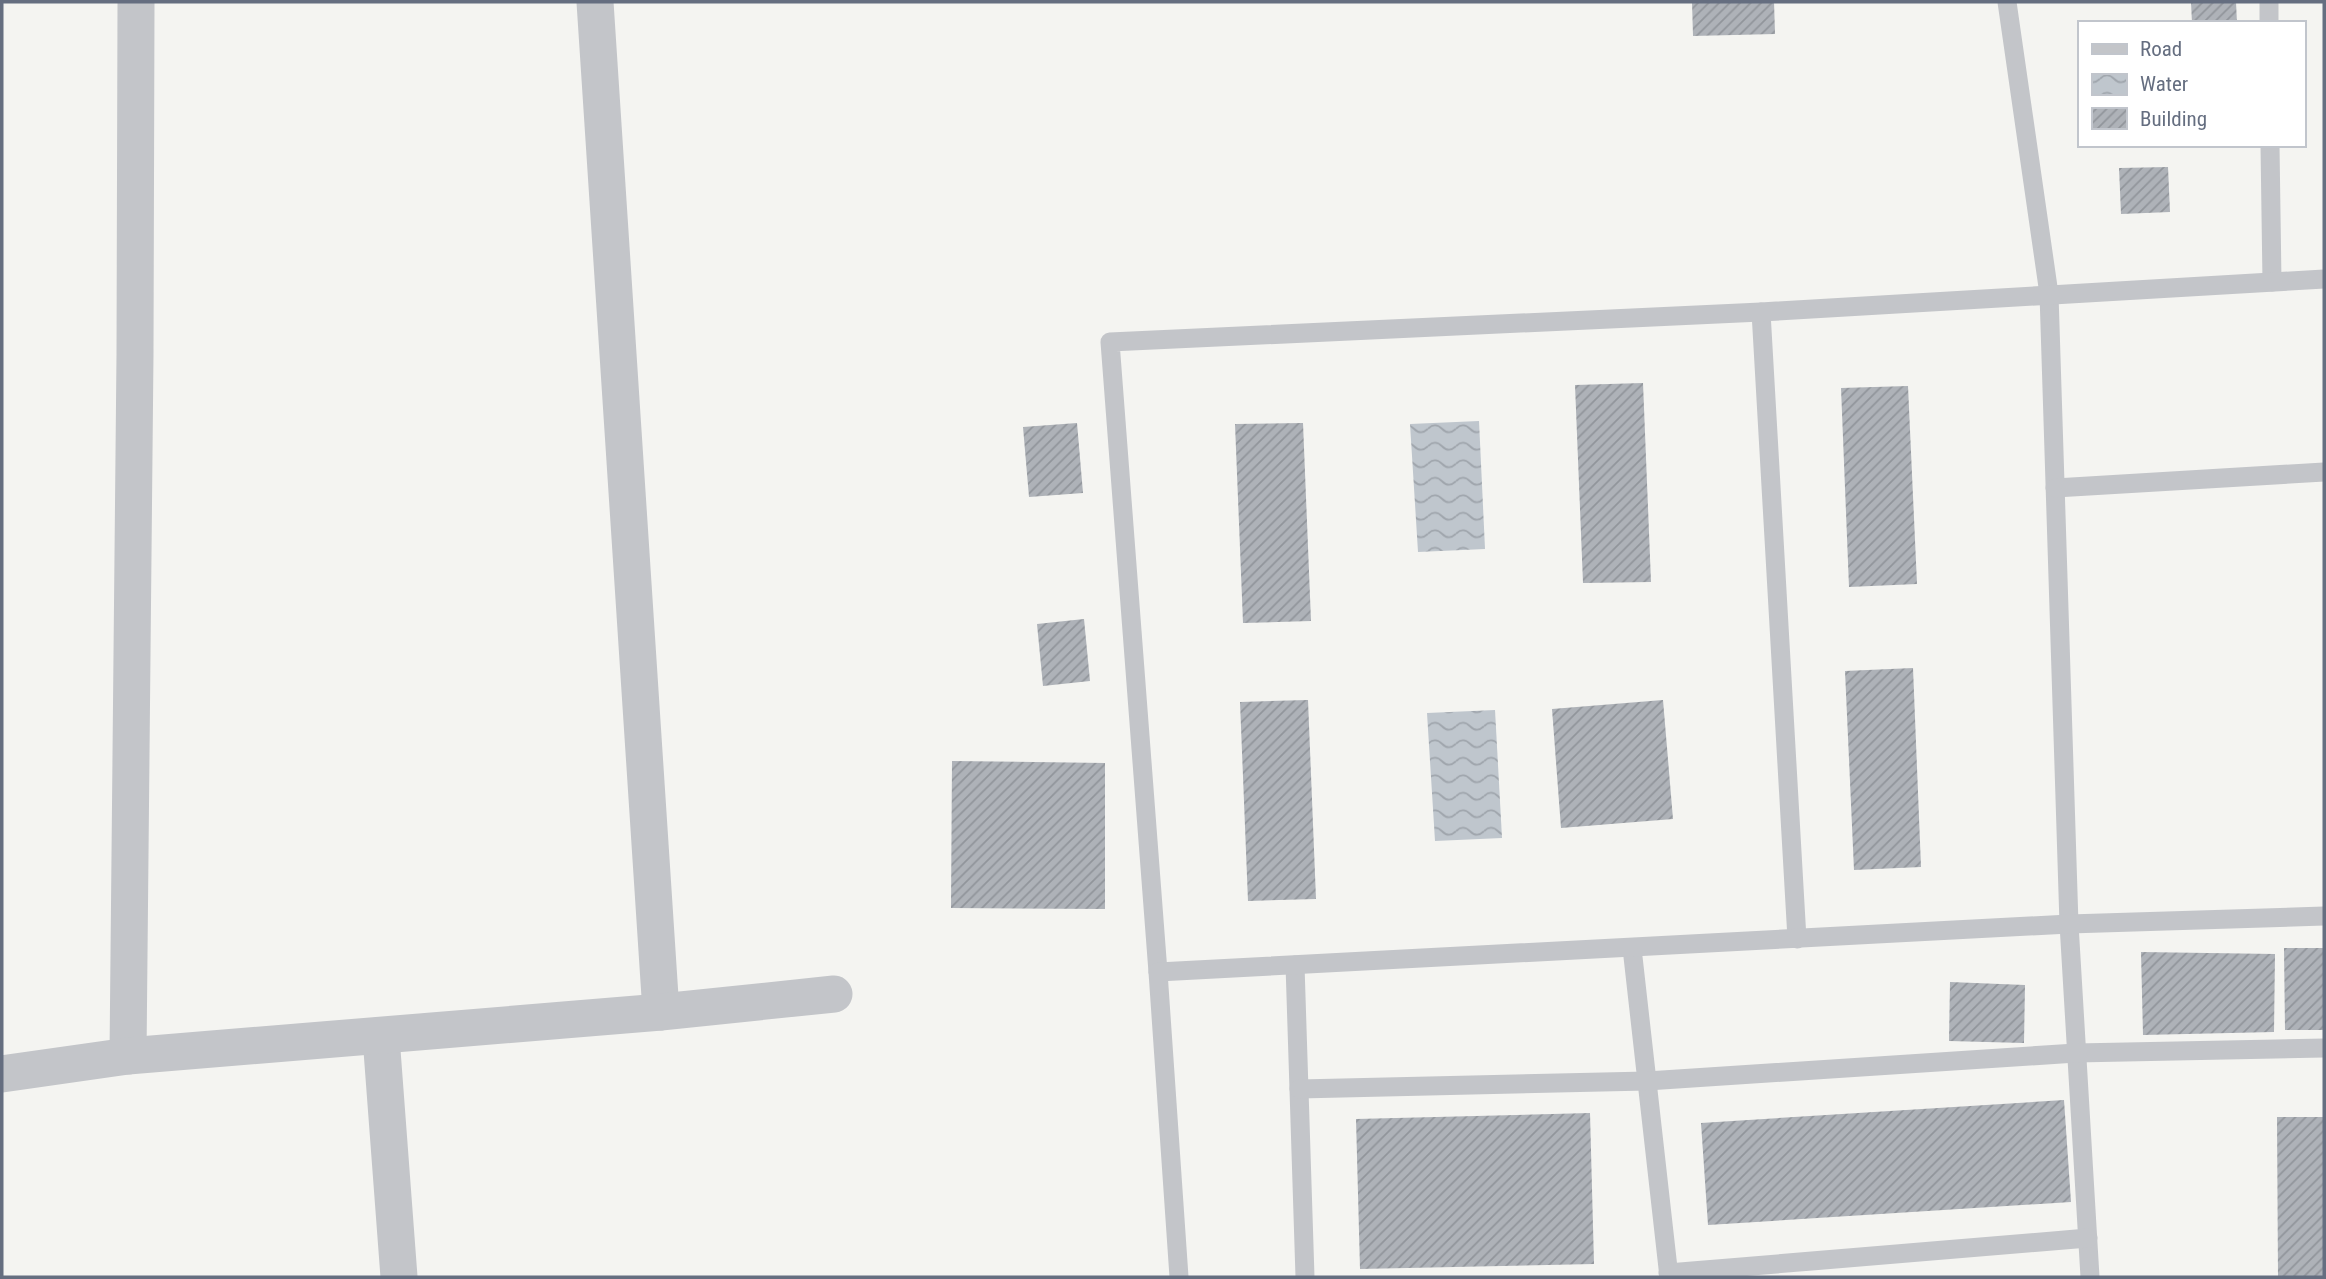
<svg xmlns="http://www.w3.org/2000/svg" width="2326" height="1279" font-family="'Roboto Condensed',sans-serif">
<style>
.water{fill:url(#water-waves)}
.building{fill:url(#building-hatch)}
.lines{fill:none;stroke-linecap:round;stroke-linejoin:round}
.service{stroke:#c3c5c9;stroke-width:19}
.minor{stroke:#c3c5c9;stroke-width:37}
</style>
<defs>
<pattern id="water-waves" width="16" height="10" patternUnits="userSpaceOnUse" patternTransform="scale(1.75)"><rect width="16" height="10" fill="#bfc6cd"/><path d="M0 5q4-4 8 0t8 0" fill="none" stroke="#9fa5ac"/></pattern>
<pattern id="building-hatch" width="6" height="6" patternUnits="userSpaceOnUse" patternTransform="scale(1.75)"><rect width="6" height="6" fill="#aeb2b8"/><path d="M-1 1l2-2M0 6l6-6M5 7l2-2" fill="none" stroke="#91959b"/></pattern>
</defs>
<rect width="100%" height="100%" fill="#f4f4f1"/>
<!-- water -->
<g class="water">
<path d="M 1479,421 L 1485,549 L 1418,552 L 1410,424 Z"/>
<path d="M 1495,710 L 1502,838 L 1435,841 L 1427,713 Z"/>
</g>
<!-- building -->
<g class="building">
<path d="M 1692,2 L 1774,2 L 1775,34 L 1693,36 Z"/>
<path d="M 2191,2 L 2236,2 L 2237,23 L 2192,23 Z"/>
<path d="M 2168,167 L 2170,212 L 2121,214 L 2119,168 Z"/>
<path d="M 1643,383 L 1651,582 L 1583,583 L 1575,385 Z"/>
<path d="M 1908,386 L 1917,584 L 1849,587 L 1841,388 Z"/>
<path d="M 1077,423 L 1083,493 L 1029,497 L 1023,427 Z"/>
<path d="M 1303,423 L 1311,621 L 1243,623 L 1235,424 Z"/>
<path d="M 1084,619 L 1090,681 L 1043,686 L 1037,624 Z"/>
<path d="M 1913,668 L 1921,867 L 1854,870 L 1845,671 Z"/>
<path d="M 1308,700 L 1316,899 L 1248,901 L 1240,702 Z"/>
<path d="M 1663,700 L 1673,819 L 1561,828 L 1552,709 Z"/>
<path d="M 952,761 L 1105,763 L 1105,909 L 951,908 Z"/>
<path d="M 2284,948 L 2324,948 L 2324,1030 L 2285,1030 Z"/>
<path d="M 2141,952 L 2275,954 L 2274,1032 L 2143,1035 Z"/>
<path d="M 1950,982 L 2025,985 L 2024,1043 L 1949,1041 Z"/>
<path d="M 2064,1100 L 2071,1202 L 1708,1225 L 1701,1123 Z"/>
<path d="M 1590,1113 L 1594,1264 L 1360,1269 L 1356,1119 Z"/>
<path d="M 2277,1117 L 2324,1117 L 2324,1277 L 2278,1277 Z"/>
</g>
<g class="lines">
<!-- service -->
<g class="service">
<path d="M 2007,2 L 2049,294 L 2069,924 L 2090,1277"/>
<path d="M 2269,2 L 2269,23"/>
<path d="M 2270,145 L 2272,282"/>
<path d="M 1761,312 L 1797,939"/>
<path d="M 2055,488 L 2324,472"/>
<path d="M 1632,948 L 1669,1277"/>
<path d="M 1295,965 L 1305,1277"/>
<path d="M 1158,972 L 1110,342 L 1761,312 L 2324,279"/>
<path d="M 1299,1089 L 1647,1081 L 2076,1053 L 2324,1048"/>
<path d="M 1668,1273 L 2088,1238"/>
<path d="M 1179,1277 L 1158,972 L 2069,924 L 2324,916"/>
</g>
<!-- minor -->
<g class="minor">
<path d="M 595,2 L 661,1012"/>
<path d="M 381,1037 L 399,1277"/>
<path d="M 128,1056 L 135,354 L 136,2"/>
<path d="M 2,1074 L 128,1056 L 661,1012 L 834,994"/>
</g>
</g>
<!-- border -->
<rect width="2326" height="1279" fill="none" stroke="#656e80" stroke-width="7"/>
<!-- legend -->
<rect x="2078" y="21" width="228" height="126" fill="#ffffff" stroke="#c1c5cc" stroke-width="2"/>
<rect x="2092" y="44" width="35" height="10" fill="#c3c5c9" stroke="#c1c5cc" stroke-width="2"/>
<text x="2140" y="56" font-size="21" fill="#656e80">Road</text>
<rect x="2092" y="74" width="35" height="21" fill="url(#water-waves)" stroke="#c1c5cc" stroke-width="2"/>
<text x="2140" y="91" font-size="21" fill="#656e80">Water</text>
<rect x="2092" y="108" width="35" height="21" fill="url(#building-hatch)" stroke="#c1c5cc" stroke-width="2"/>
<text x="2140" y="126" font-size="21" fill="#656e80">Building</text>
</svg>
